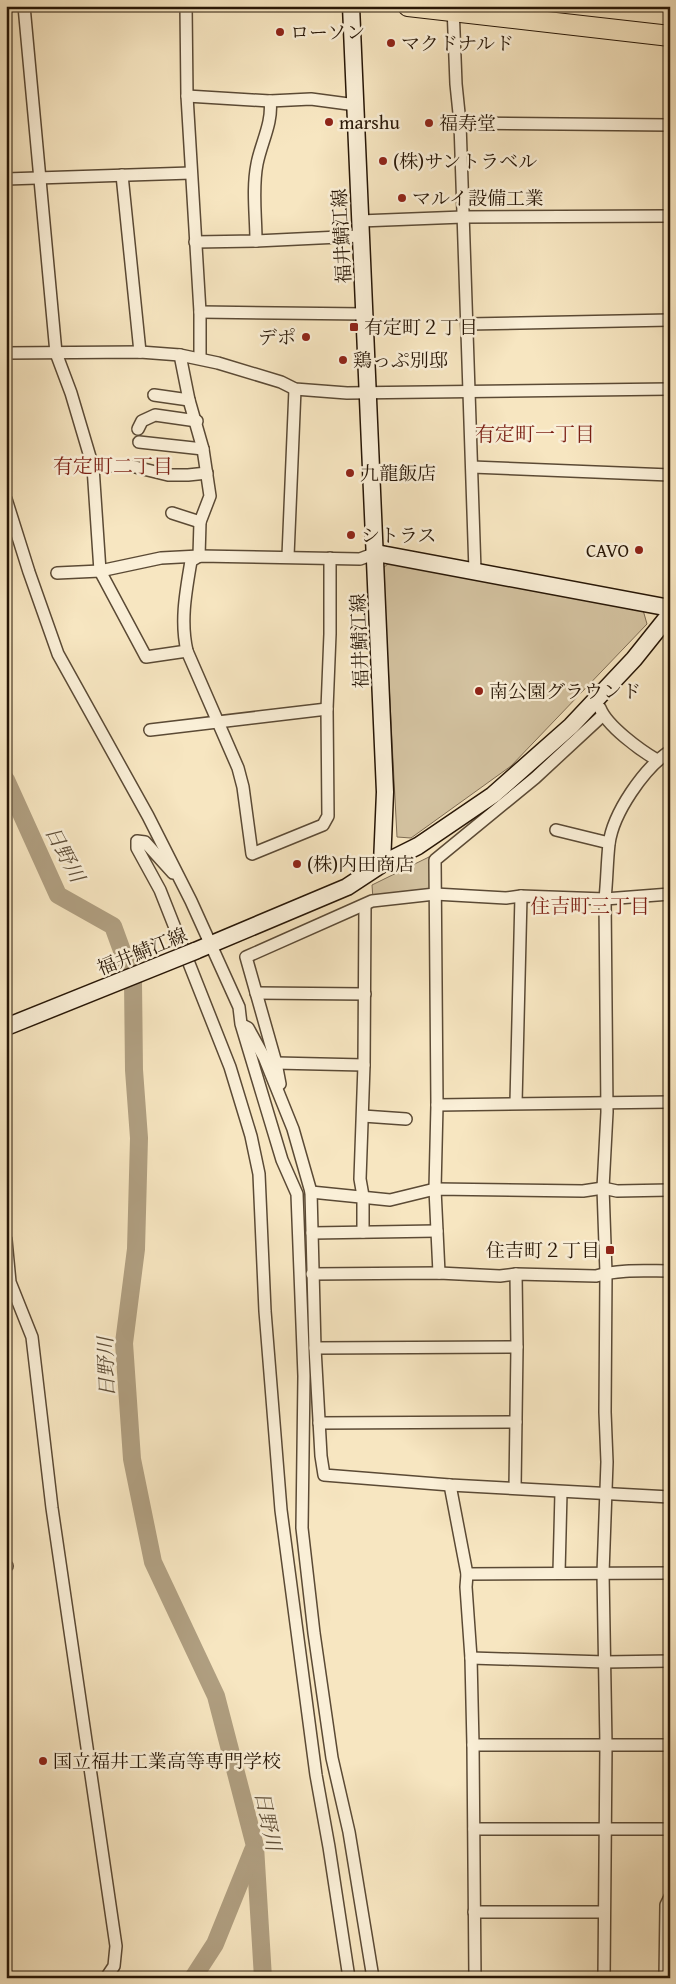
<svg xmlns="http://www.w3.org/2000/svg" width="676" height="1984" font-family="'Gentium Book Plus','Noto Serif JP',serif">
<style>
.green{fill:#d4c3a1;stroke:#7e6c54}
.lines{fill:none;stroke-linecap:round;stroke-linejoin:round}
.river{stroke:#b09f81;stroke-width:18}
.street-casing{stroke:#5b4a35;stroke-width:14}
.secondary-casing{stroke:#271606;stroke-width:19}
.highway-casing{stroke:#271606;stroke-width:22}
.street{stroke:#faefd7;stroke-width:11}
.secondary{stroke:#faefd7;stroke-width:16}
.highway{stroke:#f7e6c1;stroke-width:20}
.secondary-bridge-casing{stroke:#271606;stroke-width:19;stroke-linecap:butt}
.secondary-bridge{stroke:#faefd7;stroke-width:16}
.poi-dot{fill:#8f2418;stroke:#faefd7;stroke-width:2}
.labels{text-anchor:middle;stroke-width:5;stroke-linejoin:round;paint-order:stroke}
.poi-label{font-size:19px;fill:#271606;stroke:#faefd7;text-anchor:start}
.street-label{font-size:19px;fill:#271606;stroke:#faefd7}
.neighbourhood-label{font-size:20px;fill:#7a1f14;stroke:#faefd7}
.water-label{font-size:20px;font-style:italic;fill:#5e4d37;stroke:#faefd7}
</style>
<rect width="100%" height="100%" fill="#f7e6c1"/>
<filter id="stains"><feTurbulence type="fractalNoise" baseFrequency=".004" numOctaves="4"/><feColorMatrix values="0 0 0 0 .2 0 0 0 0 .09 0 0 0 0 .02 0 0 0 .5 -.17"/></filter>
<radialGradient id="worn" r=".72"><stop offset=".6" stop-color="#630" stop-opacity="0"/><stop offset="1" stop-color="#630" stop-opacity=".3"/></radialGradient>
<!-- green -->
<g class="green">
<path d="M 395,558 L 643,610 L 647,624 L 511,766 L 411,838 L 397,837 L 383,568 Z"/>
<path d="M 433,855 L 433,893 L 373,899 L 372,885 Z"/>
</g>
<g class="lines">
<!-- river -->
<g class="river">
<path d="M 6,780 L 58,895 L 113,926 L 133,981 L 134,1070 L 139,1138 L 136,1249 L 124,1343 L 132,1459 L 153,1562 L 216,1696 L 255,1846 L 263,1978"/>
<path d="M 193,1978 L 215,1944 L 253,1850"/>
</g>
<defs>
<g id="street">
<path d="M 24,6 L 56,353 L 71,393 L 93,467 L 100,571 L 146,657 L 187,651"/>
<path d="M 186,6 L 187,96 L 200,312 L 200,358"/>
<path d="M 453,6 L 456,84 L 460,123 L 475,571"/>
<path d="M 187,96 L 270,101 L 311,99 L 356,105"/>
<path d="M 460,123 L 670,125"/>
<path d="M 122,175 L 140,352"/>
<path d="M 6,179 L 191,173"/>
<path d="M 360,221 L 463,217 L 670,216"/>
<path d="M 256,241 C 256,216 252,189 257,164 C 261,143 273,122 270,101"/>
<path d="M 195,242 L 256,241 L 360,236"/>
<path d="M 200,312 L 365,314"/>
<path d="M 468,324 L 670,320"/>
<path d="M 6,353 L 140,352 L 180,355 L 218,363 L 281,382 L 295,389 L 347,393 L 670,389"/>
<path d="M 180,355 L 189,400 L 203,449 L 210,496 L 200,522 L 199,556"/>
<path d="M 154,395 L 189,400"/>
<path d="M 138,429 L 142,421 L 155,415 L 197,421"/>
<path d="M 139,442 L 203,449"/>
<path d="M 93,467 L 127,465 L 168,475 L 188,475 L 207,473"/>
<path d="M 472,467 L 670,475"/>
<path d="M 6,499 L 29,572 L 58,654 L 148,816 L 191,901 L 239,1007 L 241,1024 L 282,1160 L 297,1194 L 304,1376 L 302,1528 L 314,1633 L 332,1758 L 349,1832 L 373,1978"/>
<path d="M 172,513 L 200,522"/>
<path d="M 199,556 L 191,561 C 186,591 180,621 187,651 L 238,768 L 243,787 L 252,854 L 323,825 L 328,816 L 327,709 L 330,634 L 330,558"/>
<path d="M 288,556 L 295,389"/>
<path d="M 57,573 L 100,571 L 161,558 L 199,556 L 360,559 L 376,553"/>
<path d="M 600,708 C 607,726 640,750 657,760"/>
<path d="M 150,730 L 327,709"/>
<path d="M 556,830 L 609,843"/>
<path d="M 173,873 L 145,842 L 137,841 L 137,848 L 160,890 L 230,1067 L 251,1136 L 259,1174 L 265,1311 L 281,1510 L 316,1775 L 329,1847 L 349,1978"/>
<path d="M 256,993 L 365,994"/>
<path d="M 244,1026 L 248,1028 L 264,1057 L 293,1129 L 311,1192 L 315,1348 L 321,1456 L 324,1475 L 450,1485 L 670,1497"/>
<path d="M 276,1063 L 364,1065"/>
<path d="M 280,1084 L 276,1063 L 246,957 L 372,901 L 435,894 L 506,898 L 521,896 L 605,899 L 670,894"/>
<path d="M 516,1103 L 521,896"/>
<path d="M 437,1105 L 670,1102"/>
<path d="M 363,1116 L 406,1119"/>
<path d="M 311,1192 L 390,1200 L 435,1189 L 583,1191 L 603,1188 L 617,1191 L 670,1190"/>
<path d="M 363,1232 L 363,1196 L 360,1179 L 364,1065 L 365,905"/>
<path d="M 312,1233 L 437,1231"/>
<path d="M 6,1240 L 10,1282 L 32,1337 L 52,1508 L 116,1946 L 114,1966 L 106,1978"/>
<path d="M 439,1273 L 435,1189 L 437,1105 L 435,860 L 535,778 L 603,715"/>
<path d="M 312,1274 L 439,1273 L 500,1276 L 516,1274 L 596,1276 C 619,1269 645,1271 670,1271"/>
<path d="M 315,1348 L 517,1347"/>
<path d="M 319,1423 L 516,1422"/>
<path d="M 450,1485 L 467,1574 L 466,1587 L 471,1658 L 473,1745 L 475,1978"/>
<path d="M 515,1488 L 517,1347 L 516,1274"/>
<path d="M 6,1566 L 7,1566"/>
<path d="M 559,1573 L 561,1492"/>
<path d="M 467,1574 L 670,1573"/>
<path d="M 471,1658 L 605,1662 L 670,1661"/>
<path d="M 473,1745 L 670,1745"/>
<path d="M 474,1829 L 670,1829"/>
<path d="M 474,1912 L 603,1912"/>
<path d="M 604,1978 L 606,1745 L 603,1573 L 607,1462 L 605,1412 L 606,1273 L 603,1188 L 607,1112 L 605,899 C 607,880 607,862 609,844 C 613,813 644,768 670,751"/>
<path d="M 665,1978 L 666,1905 L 670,1897"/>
</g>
<g id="secondary">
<path d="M 351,6 L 385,792 L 382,864"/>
<path d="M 376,553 L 670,608"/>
<path d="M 195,951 L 347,887 L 382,864 L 418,846 L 493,795 L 571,726 L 634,659 L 670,614"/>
</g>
<path id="highway" d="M 408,6 L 670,36"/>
</defs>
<!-- street casing -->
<use href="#street" class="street-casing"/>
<!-- secondary casing -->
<use href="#secondary" class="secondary-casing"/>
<!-- highway casing -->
<use href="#highway" class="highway-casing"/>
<!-- street -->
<use href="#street" class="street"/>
<!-- secondary -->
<use href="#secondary" class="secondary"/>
<!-- highway -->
<use href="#highway" class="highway"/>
<defs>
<path id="secondary-bridge" d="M 6,1027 L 195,951"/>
</defs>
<!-- secondary-bridge casing -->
<use href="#secondary-bridge" class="secondary-bridge-casing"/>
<!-- secondary-bridge -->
<use href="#secondary-bridge" class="secondary-bridge"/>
</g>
<!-- markers -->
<g class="poi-dot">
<circle cx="280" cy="32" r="5"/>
<circle cx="391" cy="43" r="5"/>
<circle cx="329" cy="122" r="5"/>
<circle cx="429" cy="123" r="5"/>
<circle cx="383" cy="161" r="5"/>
<circle cx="402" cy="198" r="5"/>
<rect x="349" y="322" width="10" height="10" rx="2.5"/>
<circle cx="306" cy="337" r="5"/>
<circle cx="343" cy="360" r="5"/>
<circle cx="350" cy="473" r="5"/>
<circle cx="351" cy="535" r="5"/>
<circle cx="639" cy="550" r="5"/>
<circle cx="479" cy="691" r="5"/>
<circle cx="297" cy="864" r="5"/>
<rect x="605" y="1245" width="10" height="10" rx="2.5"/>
<circle cx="43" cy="1761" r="5"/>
</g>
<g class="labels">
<!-- poi labels -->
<g class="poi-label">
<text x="290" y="39">ローソン</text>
<text x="401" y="50">マクドナルド</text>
<text x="339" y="129">marshu</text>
<text x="439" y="130">福寿堂</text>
<text x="393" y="168">(株)サントラベル</text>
<text x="412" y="205">マルイ設備工業</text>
<text x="364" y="334">有定町２丁目</text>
<text x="296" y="344" text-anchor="end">デポ</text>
<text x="353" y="367">鶏っぷ別邸</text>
<text x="360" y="480">九龍飯店</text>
<text x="361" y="542">シトラス</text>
<text x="629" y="557" text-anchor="end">CAVO</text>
<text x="489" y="698">南公園グラウンド</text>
<text x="307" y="871">(株)内田商店</text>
<text x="600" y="1257" text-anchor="end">住吉町２丁目</text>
<text x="53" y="1768">国立福井工業高等専門学校</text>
</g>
<!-- street labels -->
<g class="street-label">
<text transform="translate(341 236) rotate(-93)" y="7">福井鯖江線</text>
<text transform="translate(359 641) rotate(-92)" y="7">福井鯖江線</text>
<text transform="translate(142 951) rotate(-22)" y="7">福井鯖江線</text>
</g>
<!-- neighbourhood labels -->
<g class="neighbourhood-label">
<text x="535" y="441">有定町一丁目</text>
<text x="113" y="473">有定町二丁目</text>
<text x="590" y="913">住吉町三丁目</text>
</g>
<!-- water labels -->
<g class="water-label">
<text transform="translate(65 854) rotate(62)" y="7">日野川</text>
<text transform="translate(106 1367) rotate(-92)" y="7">日野川</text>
<text transform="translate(268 1821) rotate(78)" y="7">日野川</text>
</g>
</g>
<!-- margin -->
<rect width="676" height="1984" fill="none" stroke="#f7e6c1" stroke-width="25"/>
<rect x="8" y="8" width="661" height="1969" fill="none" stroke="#271606" stroke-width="2.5"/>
<rect x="12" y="12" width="651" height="1959" fill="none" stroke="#271606"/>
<rect width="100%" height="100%" filter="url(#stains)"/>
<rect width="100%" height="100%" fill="url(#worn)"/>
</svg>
